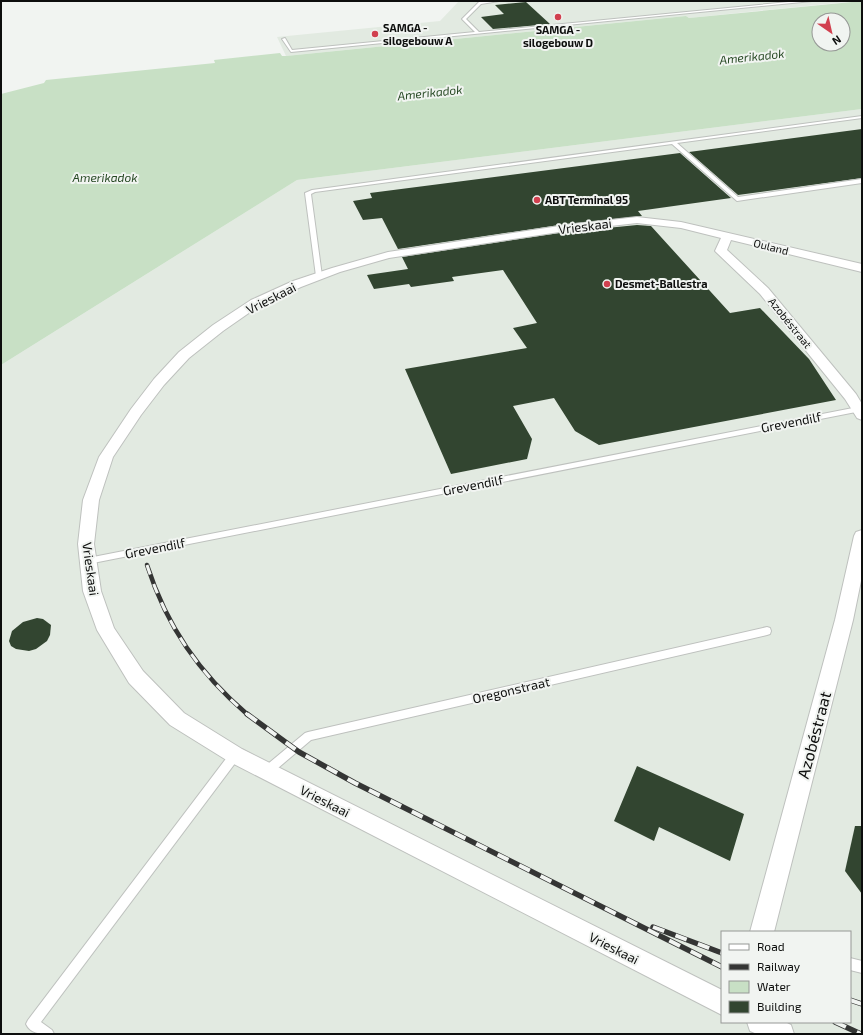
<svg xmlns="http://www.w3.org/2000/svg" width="863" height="1035" font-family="'Exo 2',sans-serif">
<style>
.built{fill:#e2eae1;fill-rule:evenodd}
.water{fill:#c8e0c5;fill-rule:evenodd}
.building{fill:#324530}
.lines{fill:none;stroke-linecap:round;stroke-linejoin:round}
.lane-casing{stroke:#bec1be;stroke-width:2}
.street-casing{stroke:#bec1be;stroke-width:2}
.lane{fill:#fff;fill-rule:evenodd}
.street{fill:#fff;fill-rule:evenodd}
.rail-far1-casing{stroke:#343534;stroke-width:4.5}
.rail-casing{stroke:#343534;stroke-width:5.5}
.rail-far1{stroke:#f1f4f1;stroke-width:3;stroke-dasharray:10;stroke-linecap:butt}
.rail{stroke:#f1f4f1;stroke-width:4;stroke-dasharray:12;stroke-linecap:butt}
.poi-dot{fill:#d1404f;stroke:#f1f4f1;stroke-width:1.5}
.labels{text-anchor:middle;stroke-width:4;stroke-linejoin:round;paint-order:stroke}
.far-poi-label{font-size:11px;font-weight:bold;fill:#0d0e0d;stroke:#f1f4f1;text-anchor:start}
.far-street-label{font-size:11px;fill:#0d0e0d;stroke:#f1f4f1}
.far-water-label{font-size:12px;font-style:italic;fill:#264823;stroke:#f1f4f1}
.street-label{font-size:13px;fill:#0d0e0d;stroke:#f1f4f1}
.near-street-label{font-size:16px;fill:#0d0e0d;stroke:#f1f4f1}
</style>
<rect width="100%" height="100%" fill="#f1f4f1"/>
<!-- built -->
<g class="built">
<path d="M 459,1 L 856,1 L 689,18 L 686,16 L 286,56 L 277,37 L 440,21 Z"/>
<path d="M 862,109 L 862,1034 L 1,1034 L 1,365 L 297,180 ZM 722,932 L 850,932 L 850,1022 L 722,1022 Z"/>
</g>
<!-- water -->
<path class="water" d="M 862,1 L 862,109 L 297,180 L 1,365 L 1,94 L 44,83 L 46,80 L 215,63 L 214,60 L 280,53 L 282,56 L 286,56 L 686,16 L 689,18 ZM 819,20 L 843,20 L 843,44 L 819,44 Z"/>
<!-- building -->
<g class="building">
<path d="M 526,2 L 550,24 L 493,29 L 481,17 L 504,14 L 495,5 Z"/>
<path d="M 862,129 L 862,178 L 738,195 L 689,152 Z"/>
<path d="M 680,153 L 731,198 L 638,211 L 642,216 L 566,224 L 398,249 L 382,218 L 363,220 L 353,201 L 372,198 L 370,193 Z"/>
<path d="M 637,225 L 651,226 L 730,313 L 760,308 L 809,359 L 836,400 L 599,445 L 575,431 L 554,398 L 513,406 L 532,439 L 527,459 L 451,474 L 405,369 L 527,348 L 513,328 L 537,323 L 503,270 L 452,277 L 454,281 L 411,287 L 409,284 L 374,289 L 367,275 L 408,269 L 402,257 L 566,232 Z"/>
<path d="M 37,618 L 43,619 L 51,625 L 50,635 L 47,641 L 36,649 L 29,651 L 16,649 L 11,646 L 9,641 L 12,631 L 23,622 Z"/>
<path d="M 637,766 L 744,814 L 730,861 L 659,827 L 654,841 L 614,821 Z"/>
<path d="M 855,826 L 862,826 L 862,894 L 845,871 Z"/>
</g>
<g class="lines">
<defs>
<g id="lane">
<path d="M 488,1 L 499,1 L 481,4 L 466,19 L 479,32 L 799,1 L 812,1 L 291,52 L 282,39 L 285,38 L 292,50 L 475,32 L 462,19 L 479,2 Z"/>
<path d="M 862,116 L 862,118 L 677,143 L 738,197 L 862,179 L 862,183 L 737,201 L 672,144 L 315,192 L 311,194 L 322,276 L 319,278 L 316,276 L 305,193 L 312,190 Z"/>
<path d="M 858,407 L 862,409 L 861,411 L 88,564 L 85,563 L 84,561 L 85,559 L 88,558 Z"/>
<path d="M 767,627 L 770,628 L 771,631 L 770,634 L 767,635 L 311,740 L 271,774 L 267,776 L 263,774 L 262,771 L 263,768 L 305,733 L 308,732 Z"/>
<path d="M 235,750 L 239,752 L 240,755 L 239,758 L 41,1022 L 52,1030 L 54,1034 C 43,1034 31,1035 26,1024 L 28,1020 L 231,752 Z"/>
<path d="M 850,958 L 862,961 L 862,973 L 850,970 Z"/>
</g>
<g id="street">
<path d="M 637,217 L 681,222 L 862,264 L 862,272 L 731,240 L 727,250 L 768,288 L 856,394 L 862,404 L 862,420 L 857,418 L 845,399 L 760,294 L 717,253 L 715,251 L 721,238 L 681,228 L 637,223 L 566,231 L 389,258 L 340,272 L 301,287 L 259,306 L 223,331 L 189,358 L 164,385 L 141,415 L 113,457 L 99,500 L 94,544 L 101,591 L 114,628 L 143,671 L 184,713 L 242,749 L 722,990 L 722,1015 L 228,761 L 170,725 L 129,683 L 97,630 L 83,591 L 78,544 L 83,500 L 99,457 L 131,409 L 154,379 L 179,352 L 213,325 L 251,300 L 293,281 L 332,268 L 388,252 L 566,225 Z"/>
<path d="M 862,530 L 862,576 L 853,620 L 774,932 L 750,932 L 835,620 L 854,536 L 856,532 Z"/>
<path d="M 747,1022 L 785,1022 L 791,1025 L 794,1034 L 757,1034 L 750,1031 Z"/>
</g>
</defs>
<!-- lane casing -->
<use href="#lane" class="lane-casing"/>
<!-- street casing -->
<use href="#street" class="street-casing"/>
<!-- lane -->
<use href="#lane" class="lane"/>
<!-- street -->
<use href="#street" class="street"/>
<defs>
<path id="rail-far1" d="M 147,565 C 167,627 199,673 248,715"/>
<g id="rail">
<path d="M 247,714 L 299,752 L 355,783 L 722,967"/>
<path d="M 653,927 L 722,953"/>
<path d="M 850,1000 L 862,1004"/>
<path d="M 835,1022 L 861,1034"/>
</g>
</defs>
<!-- rail-far1 casing -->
<use href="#rail-far1" class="rail-far1-casing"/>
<!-- rail casing -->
<use href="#rail" class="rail-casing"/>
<!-- rail-far1 -->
<use href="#rail-far1" class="rail-far1"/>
<!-- rail -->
<use href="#rail" class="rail"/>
</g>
<!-- markers -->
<g class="poi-dot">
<circle cx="558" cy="17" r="4"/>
<circle cx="375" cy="34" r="4"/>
<circle cx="537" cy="200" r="4"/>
<circle cx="607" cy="284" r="4"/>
</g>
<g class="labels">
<!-- far-poi labels -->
<g class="far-poi-label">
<text x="383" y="32">SAMGA -<tspan x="383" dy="13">silogebouw A</tspan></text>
<text x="558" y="34" text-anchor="middle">SAMGA -<tspan x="558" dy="13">silogebouw D</tspan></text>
<text x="545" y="204">ABT Terminal 95</text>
<text x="615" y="288">Desmet-Ballestra</text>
</g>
<!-- far-street labels -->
<g class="far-street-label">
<text transform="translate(771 247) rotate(14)" y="4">Ouland</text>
<text transform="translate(790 323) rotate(51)" y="4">Azobéstraat</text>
</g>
<!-- far-water labels -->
<g class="far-water-label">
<text transform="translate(752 57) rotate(-6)" y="4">Amerikadok</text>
<text transform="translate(430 93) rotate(-6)" y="4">Amerikadok</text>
<text x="105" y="182">Amerikadok</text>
</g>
<!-- street labels -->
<g class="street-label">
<text transform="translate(585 226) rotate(-7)" y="5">Vrieskaai</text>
<text transform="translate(271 298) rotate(-27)" y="5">Vrieskaai</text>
<text transform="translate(791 422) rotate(-11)" y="5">Grevendilf</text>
<text transform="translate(473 485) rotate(-11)" y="5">Grevendilf</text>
<text transform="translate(155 548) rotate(-11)" y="5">Grevendilf</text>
<text transform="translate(91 569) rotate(82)" y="5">Vrieskaai</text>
<text transform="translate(511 690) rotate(-13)" y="5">Oregonstraat</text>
<text transform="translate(325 801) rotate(27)" y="5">Vrieskaai</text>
<text transform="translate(614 948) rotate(27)" y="5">Vrieskaai</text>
</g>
<!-- near-street labels -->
<g class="near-street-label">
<text transform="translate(814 735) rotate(-75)" y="6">Azobéstraat</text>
</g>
</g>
<!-- border -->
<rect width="863" height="1035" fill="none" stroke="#0d0e0d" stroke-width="4"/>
<!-- legend -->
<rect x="721" y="931" width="130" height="92" fill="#f1f4f1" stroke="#969896"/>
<rect x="729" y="944" width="20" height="6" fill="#ffffff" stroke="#969896"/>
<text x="757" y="951" font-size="12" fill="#0d0e0d">Road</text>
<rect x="729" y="964" width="20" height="6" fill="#343534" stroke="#969896"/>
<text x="757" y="971" font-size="12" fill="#0d0e0d">Railway</text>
<rect x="729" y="981" width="20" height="12" fill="#c8e0c5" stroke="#969896"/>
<text x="757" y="991" font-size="12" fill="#0d0e0d">Water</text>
<rect x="729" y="1001" width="20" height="12" fill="#324530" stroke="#969896"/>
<text x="757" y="1011" font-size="12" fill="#0d0e0d">Building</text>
<!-- north arrow -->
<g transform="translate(831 32) rotate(146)"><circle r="19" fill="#f1f4f1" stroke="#969896"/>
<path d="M0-3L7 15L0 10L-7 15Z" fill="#d1404f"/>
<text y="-6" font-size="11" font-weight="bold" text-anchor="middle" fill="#0d0e0d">N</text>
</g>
</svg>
